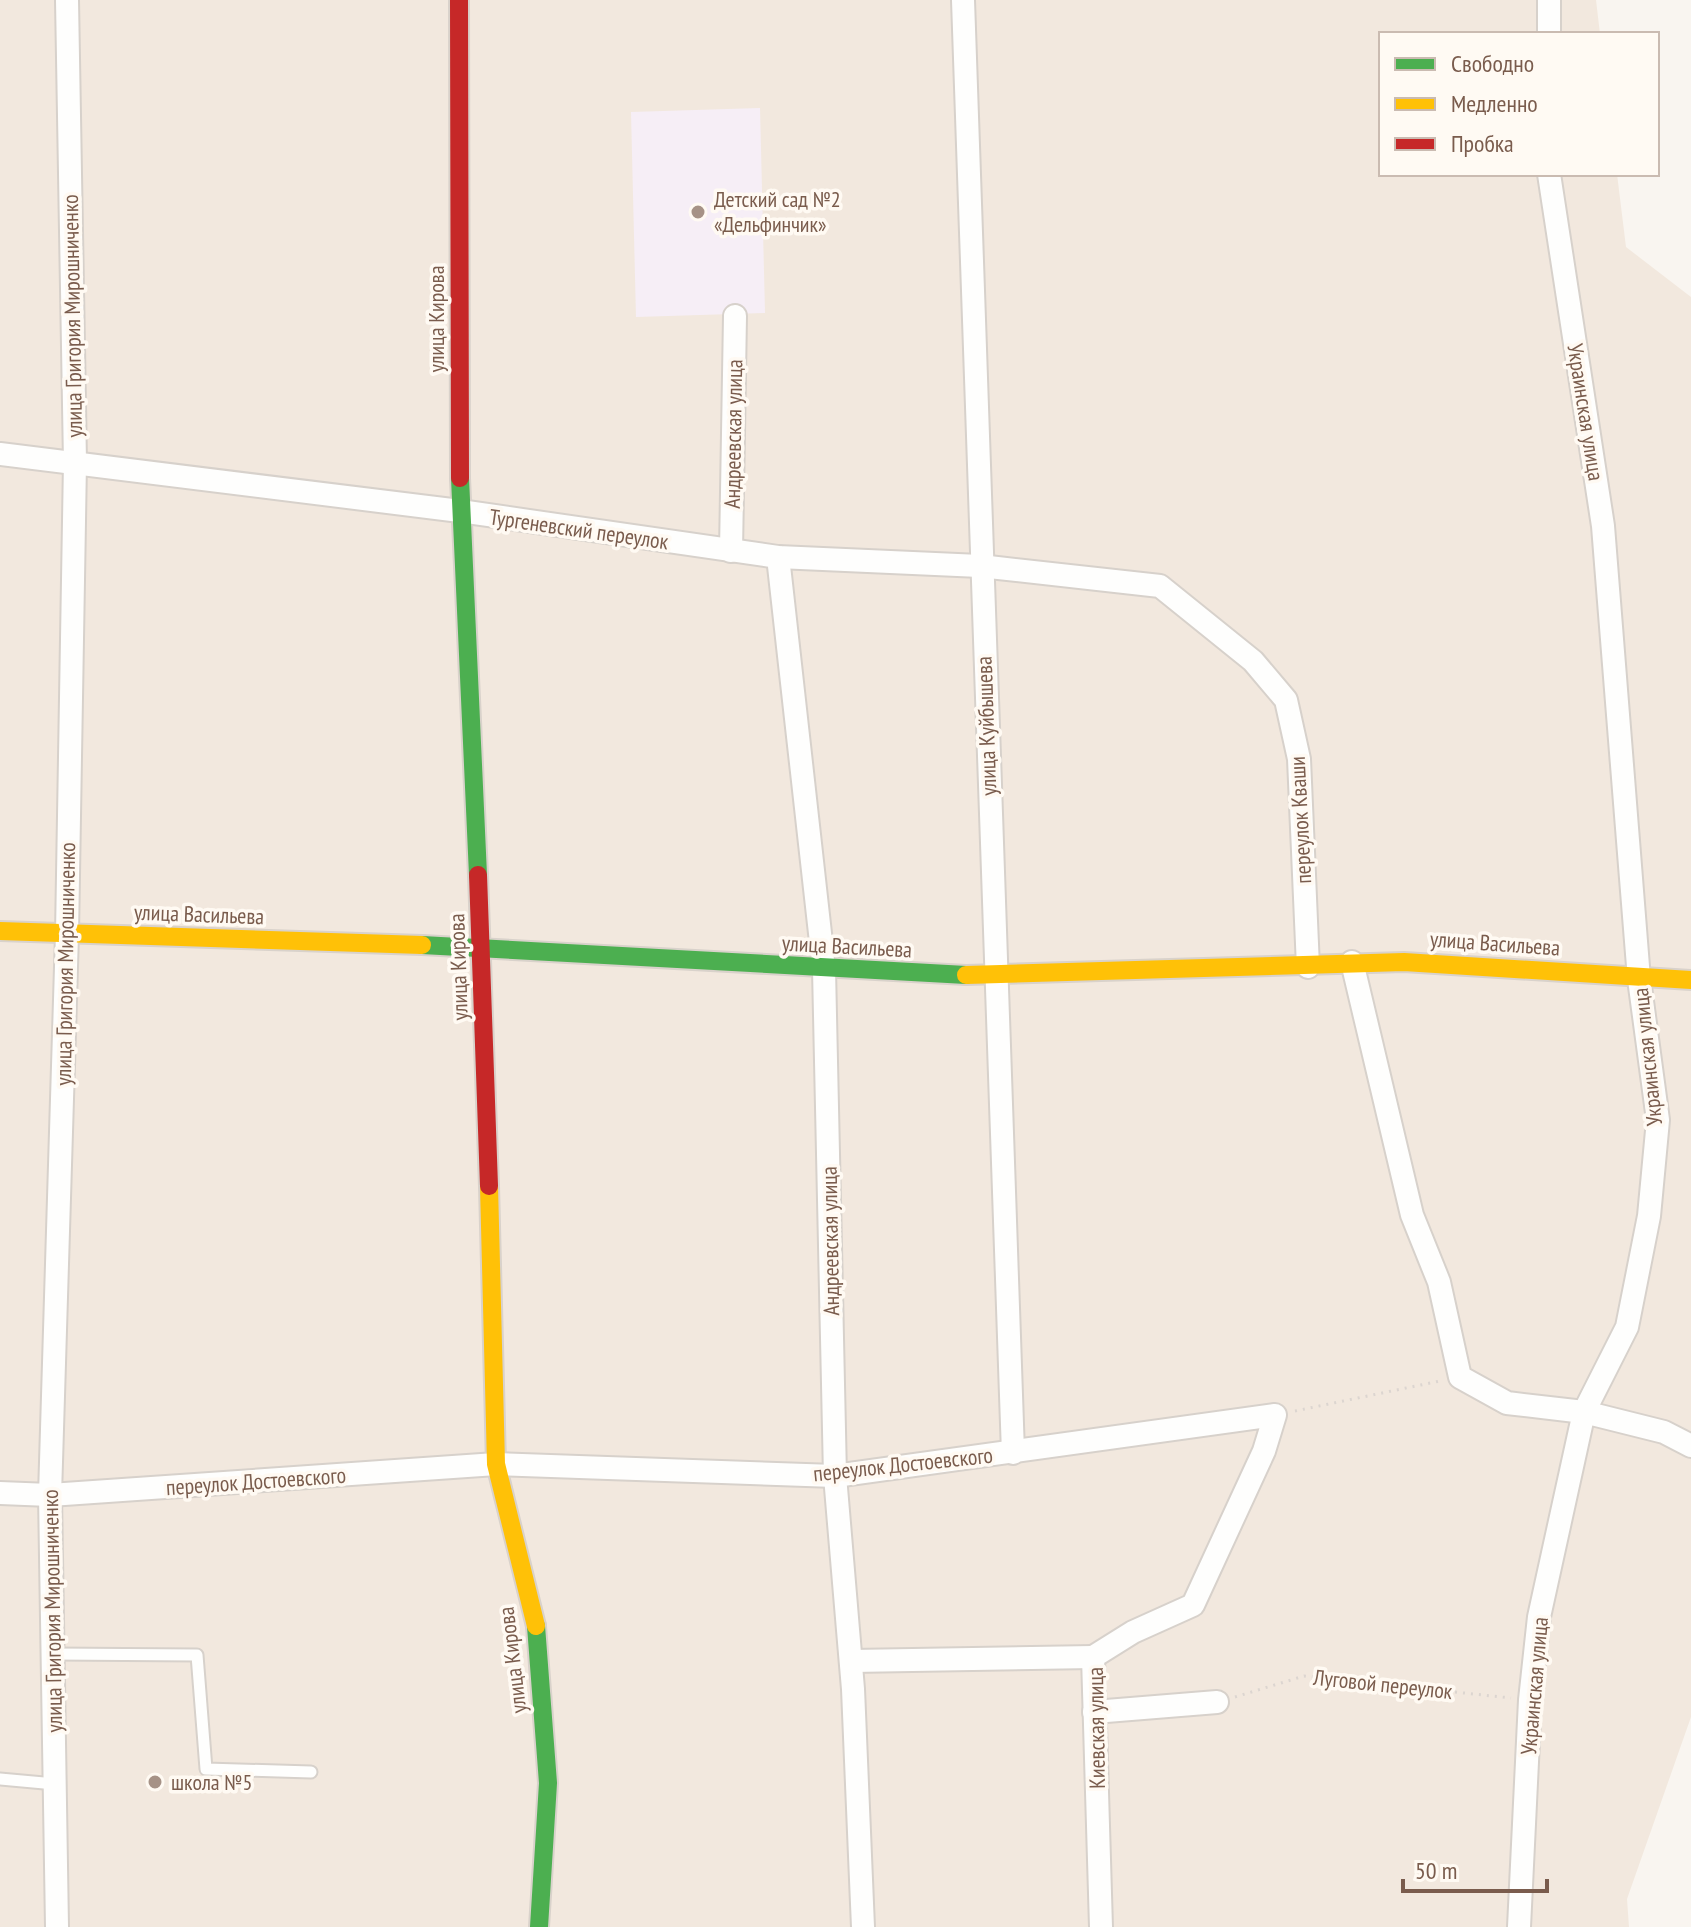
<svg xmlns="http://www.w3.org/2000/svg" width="1691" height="1927" font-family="'PT Sans Narrow',sans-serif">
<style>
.residential{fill:#f2e8de}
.education{fill:#f6eef6}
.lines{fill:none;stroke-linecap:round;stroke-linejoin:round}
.lane-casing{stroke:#d7d1cb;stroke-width:15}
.street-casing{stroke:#d7d1cb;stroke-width:26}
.fast-casing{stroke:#d9d2cb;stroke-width:22}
.slow-casing{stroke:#d9d2cb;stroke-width:22}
.jam-casing{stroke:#d9d2cb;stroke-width:22}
.path{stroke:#dcd5d0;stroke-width:3;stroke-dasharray:2 6;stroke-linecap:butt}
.lane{stroke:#fefefd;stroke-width:11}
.street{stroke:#fefefd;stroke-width:22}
.fast{stroke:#4caf50;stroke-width:18}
.slow{stroke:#ffc107;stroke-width:18}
.jam{stroke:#c62828;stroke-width:18}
.poi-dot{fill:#a69286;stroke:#fffaf3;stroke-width:3}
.labels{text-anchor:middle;stroke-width:7;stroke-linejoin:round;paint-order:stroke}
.poi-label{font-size:22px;fill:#7a5c4d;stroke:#fffaf3;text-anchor:start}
.street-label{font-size:22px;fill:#7a5c4d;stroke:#fffaf3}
</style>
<rect width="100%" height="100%" fill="#f9f5f0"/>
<!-- residential -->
<path class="residential" d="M 0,0 L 1596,0 L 1600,34 L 1381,34 L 1381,174 L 1617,174 L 1626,247 L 1691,297 L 1691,1717 L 1627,1899 L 1629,1927 L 0,1927 Z"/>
<!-- education -->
<path class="education" d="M 760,108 L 765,313 L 636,317 L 631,112 Z"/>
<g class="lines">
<defs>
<g id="lane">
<path d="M 53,1654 L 197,1655 L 206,1769 L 311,1772"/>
<path d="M 0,1779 L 55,1784"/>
</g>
<g id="street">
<path d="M 963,0 L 1013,1453"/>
<path d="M 1549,34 L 1549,0"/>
<path d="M 0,454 L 460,511 L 778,557 L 980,566 L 1160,586 L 1253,661 L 1286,700 L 1299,759 L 1308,967"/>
<path d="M 731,551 L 735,316"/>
<path d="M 778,557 L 824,969 L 835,1476 L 853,1689 L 863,1927"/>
<path d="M 1352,962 L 1412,1215 L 1439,1282 L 1460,1377 L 1507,1403 L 1584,1412 L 1664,1432 L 1691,1446"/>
<path d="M 0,1493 L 50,1495 L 496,1464 L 835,1476 L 1275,1415 L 1264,1451 L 1193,1605 L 1133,1632 L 1093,1657 L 1101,1927"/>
<path d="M 852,1661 L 1093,1657"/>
<path d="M 1094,1712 L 1217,1702"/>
<path d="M 57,1927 L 50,1495 L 67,934 L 75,462 L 67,0"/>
<path d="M 1519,1927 L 1530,1700 L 1539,1617 L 1584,1412 L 1627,1327 L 1649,1216 L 1658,1120 L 1639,979 L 1603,526 L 1549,174"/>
</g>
<g id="fast">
<path d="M 460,478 L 478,875"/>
<path d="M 422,945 L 966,975"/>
<path d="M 536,1626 L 548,1783 L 539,1927"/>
</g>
<g id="slow">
<path d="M 0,931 L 422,945"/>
<path d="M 966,975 L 1404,962 L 1691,980"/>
<path d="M 489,1186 L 496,1464 L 536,1626"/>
</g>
<g id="jam">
<path d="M 459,0 L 460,478"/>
<path d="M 478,875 L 489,1186"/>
</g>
</defs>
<!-- lane casing -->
<use href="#lane" class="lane-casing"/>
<!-- street casing -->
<use href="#street" class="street-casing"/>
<!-- fast casing -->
<use href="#fast" class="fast-casing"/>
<!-- slow casing -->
<use href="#slow" class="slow-casing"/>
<!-- jam casing -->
<use href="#jam" class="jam-casing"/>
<!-- path -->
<g class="path">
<path d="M 1295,1411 L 1440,1381"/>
<path d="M 1235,1697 L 1304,1676 L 1511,1698"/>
</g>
<!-- lane -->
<use href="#lane" class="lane"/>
<!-- street -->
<use href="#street" class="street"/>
<!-- fast -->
<use href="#fast" class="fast"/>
<!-- slow -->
<use href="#slow" class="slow"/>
<!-- jam -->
<use href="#jam" class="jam"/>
</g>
<!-- markers -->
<g class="poi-dot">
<circle cx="698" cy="212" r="8"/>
<circle cx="155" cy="1782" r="8"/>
</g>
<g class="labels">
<!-- poi labels -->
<g class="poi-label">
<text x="714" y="207">Детский сад №2<tspan x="714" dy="25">«Дельфинчик»</tspan></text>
<text x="171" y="1790">школа №5</text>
</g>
<!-- street labels -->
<g class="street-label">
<text transform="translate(72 316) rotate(-91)" y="8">улица Григория Мирошниченко</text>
<text transform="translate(436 319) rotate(-90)" y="8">улица Кирова</text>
<text transform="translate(1586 412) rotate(81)" y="8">Украинская улица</text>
<text transform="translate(733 434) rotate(-89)" y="8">Андреевская улица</text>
<text transform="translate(579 529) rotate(8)" y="8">Тургеневский переулок</text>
<text transform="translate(986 726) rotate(-92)" y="8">улица Куйбышева</text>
<text transform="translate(1300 820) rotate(-93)" y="8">переулок Кваши</text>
<text transform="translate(199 914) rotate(2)" y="8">улица Васильева</text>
<text transform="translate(1495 943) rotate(4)" y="8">улица Васильева</text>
<text transform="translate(847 946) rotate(3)" y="8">улица Васильева</text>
<text transform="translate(65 964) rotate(-89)" y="8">улица Григория Мирошниченко</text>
<text transform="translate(458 967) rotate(-92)" y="8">улица Кирова</text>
<text transform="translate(1647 1057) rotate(-96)" y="8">Украинская улица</text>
<text transform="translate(830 1241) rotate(-91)" y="8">Андреевская улица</text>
<text transform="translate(903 1464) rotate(-6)" y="8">переулок Достоевского</text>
<text transform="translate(256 1481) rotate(-4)" y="8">переулок Достоевского</text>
<text transform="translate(52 1611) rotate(-91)" y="8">улица Григория Мирошниченко</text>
<text transform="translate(512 1660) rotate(-97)" y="8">улица Кирова</text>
<text transform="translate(1383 1684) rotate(6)" y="8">Луговой переулок</text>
<text transform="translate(1534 1686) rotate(-85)" y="8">Украинская улица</text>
<text transform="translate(1096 1728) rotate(-91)" y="8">Киевская улица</text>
</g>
</g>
<!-- legend -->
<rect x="1379" y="32" width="280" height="144" fill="#fffaf3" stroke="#cabbb1" stroke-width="2"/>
<rect x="1395" y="58" width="40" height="12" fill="#4caf50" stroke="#cabbb1" stroke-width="2"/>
<text x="1451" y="72" font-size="24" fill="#7a5c4d">Свободно</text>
<rect x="1395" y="98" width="40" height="12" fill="#ffc107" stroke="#cabbb1" stroke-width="2"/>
<text x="1451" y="112" font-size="24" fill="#7a5c4d">Медленно</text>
<rect x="1395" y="138" width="40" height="12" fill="#c62828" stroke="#cabbb1" stroke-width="2"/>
<text x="1451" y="152" font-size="24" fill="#7a5c4d">Пробка</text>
<!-- scale -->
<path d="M1403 1879v12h144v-12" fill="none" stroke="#7a5c4d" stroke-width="4"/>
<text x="1415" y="1879" font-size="24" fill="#7a5c4d" stroke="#fffaf3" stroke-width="6" paint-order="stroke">50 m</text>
</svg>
